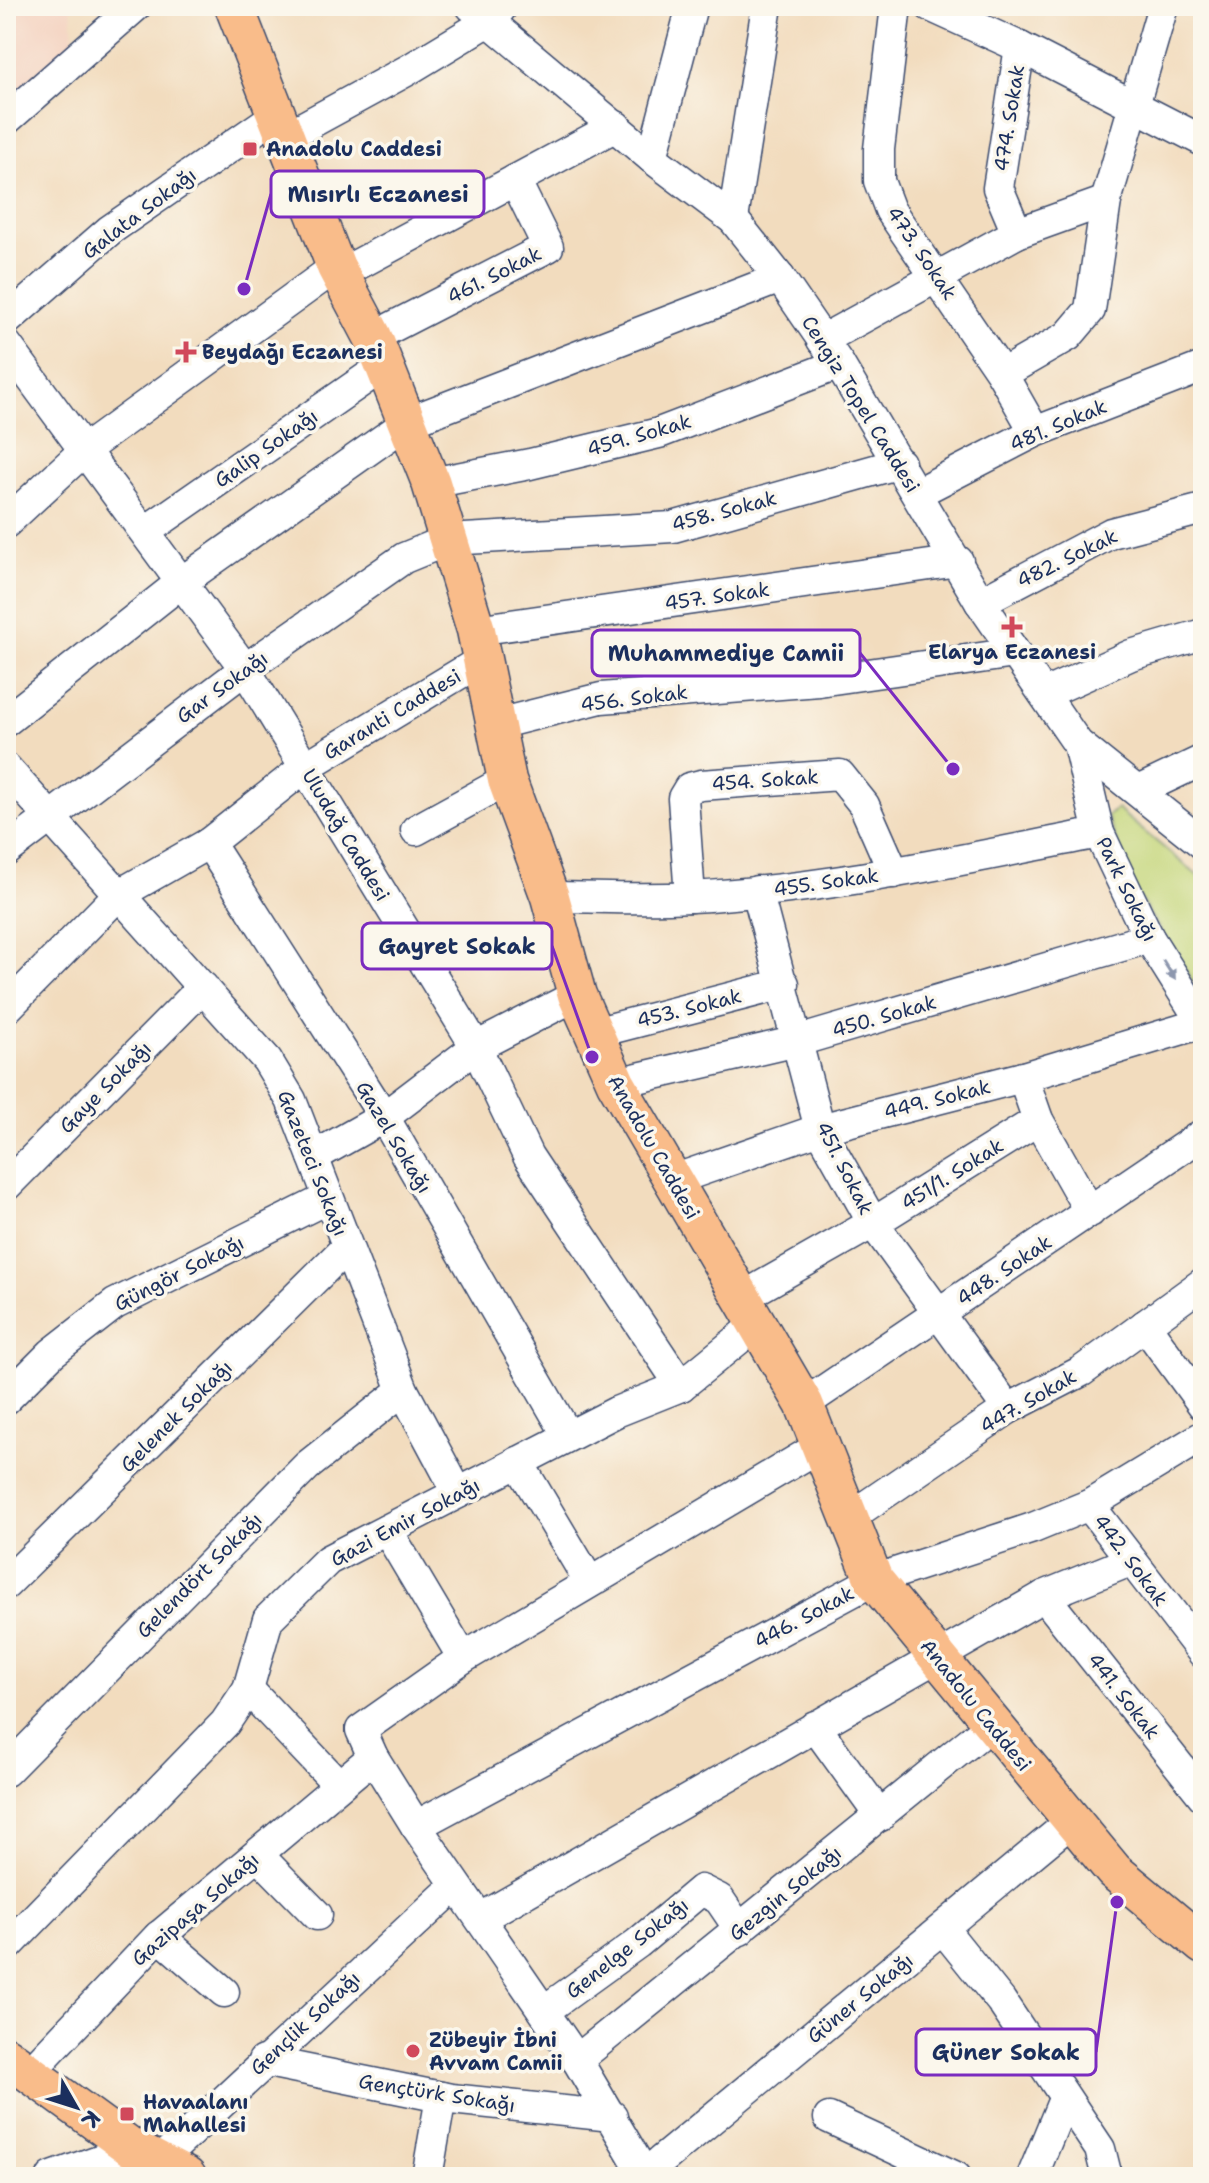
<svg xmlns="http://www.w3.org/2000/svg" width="1209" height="2183" font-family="'Shantell Sans',sans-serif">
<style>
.built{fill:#f4d3c1}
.green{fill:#c3d578;stroke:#6f826b;stroke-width:2}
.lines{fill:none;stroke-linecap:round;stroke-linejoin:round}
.minor-casing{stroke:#3b496c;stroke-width:33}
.major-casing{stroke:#3b496c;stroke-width:41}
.minor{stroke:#fff;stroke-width:30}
.major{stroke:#f9bc8a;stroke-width:38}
.oneway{fill:#8d97ae}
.poi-dot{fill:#d1495b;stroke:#fbf7ec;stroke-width:3}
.labels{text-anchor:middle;stroke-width:7;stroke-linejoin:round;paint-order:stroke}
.street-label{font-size:20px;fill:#1b2f5e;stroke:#fbf7ec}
.poi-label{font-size:20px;font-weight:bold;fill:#1b2f5e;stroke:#fbf7ec;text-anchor:start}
.leader{fill:none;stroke:#7b2cbf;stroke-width:3}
.callout-dot{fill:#7b2cbf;stroke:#fbf7ec;stroke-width:3}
.callout{fill:#fbf7ec;stroke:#7b2cbf;stroke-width:3}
.callout-label{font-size:22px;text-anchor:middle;font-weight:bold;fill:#1b2f5e}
</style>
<rect width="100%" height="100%" fill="#fbf7ec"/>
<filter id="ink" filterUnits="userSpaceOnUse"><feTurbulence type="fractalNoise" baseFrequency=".0125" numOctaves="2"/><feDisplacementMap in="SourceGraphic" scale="16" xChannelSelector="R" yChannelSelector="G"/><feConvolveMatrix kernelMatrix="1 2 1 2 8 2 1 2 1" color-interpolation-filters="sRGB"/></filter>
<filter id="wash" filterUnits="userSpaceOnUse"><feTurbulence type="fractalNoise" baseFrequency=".006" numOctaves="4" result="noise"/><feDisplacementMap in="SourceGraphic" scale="32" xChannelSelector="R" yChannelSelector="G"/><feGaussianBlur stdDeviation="1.8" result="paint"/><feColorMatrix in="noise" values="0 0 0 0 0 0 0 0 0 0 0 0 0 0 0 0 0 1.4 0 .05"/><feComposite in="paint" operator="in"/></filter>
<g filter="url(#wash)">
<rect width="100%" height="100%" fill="#f2dcbe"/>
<!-- built -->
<path class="built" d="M 6,6 L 71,6 L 73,44 L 6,99 Z"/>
<!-- green -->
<path class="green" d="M 1117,809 L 1203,880 L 1203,997 L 1135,891 L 1107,816 Z"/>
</g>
<g filter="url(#ink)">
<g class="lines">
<defs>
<g id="minor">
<path d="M 471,6 L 652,158 L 733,219 L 780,278 L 839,364 L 980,602 L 1078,744 L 1203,844"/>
<path d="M 896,6 L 879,149 L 879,181 L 890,210 L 1002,374 L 1035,432"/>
<path d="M 930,6 L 1020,47 L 1203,141"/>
<path d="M 6,120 L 136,6"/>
<path d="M 285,137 L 408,70 L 489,21 L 501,8"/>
<path d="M 652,158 L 692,6"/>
<path d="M 733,219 L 767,6"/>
<path d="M 1017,233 L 998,188 L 1020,47"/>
<path d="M 340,274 L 616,126"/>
<path d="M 6,321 L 110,230 L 278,114"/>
<path d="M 373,337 L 548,247 L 515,180"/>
<path d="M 822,340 L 1017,233 L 1106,201"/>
<path d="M 6,344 L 245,669 L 476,1047 L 528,1156 L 681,1386"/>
<path d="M 1002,374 L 1068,336 L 1090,310 L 1106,201 L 1163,6"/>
<path d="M 431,483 L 530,464 L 659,433 L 839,364"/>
<path d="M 917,493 L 1035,432 L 1203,367"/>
<path d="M 6,523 L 87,448 L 336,267"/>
<path d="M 146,531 L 385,365"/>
<path d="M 980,602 L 1111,533 L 1203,509"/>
<path d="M 476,630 L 958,561"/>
<path d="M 1044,694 L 1131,655 L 1203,634"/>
<path d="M 6,721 L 183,581 L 408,422 L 780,278"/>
<path d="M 493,725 L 601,698 L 819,681 L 1015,653"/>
<path d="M 1078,744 L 1099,833 L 1149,938 L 1203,1024"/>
<path d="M 6,768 L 267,1060 L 291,1100 L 403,1390 L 458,1493"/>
<path d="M 1138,791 L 1203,760"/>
<path d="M 416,830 L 507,780"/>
<path d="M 209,843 L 384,1117 L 568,1436"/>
<path d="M 6,851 L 245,669 L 404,558 L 448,540 L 673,527 L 900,463"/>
<path d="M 757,891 L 820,1129 L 873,1223 L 1008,1409"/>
<path d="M 550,897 C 597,897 644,900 690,897 C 828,890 964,859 1099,833"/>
<path d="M 690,897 L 683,798 L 689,788 L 701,785 L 840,775 L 864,805 L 894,873"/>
<path d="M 6,1009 L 118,895 L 209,843 L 305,767 L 482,660"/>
<path d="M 594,1033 L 784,984"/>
<path d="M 1023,1077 L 1038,1120 L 1090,1212"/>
<path d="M 616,1083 L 798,1041 L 1149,938"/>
<path d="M 313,1157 L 384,1117 L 476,1047 L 577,995"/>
<path d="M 673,1180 L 820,1129 L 1023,1077 L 1203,1023"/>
<path d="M 6,1186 L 203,987"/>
<path d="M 741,1298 L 873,1223 L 1038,1120"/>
<path d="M 1145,1325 L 1203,1405"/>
<path d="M 6,1399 L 52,1353 L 115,1304 L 328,1198"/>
<path d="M 804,1404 L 1203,1134"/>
<path d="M 518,1462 L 589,1581"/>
<path d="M 1089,1505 L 1203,1653"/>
<path d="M 850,1517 L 1008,1409 L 1082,1371 L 1203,1283"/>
<path d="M 387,1530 L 463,1658"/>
<path d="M 6,1584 L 347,1247"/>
<path d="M 1044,1596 L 1203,1796"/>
<path d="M 248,1689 L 337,1783"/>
<path d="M 815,1726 L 880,1816"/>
<path d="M 6,1771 L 307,1466 L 403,1390"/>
<path d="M 416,1826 L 874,1580 L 1033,1528 L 1089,1505 L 1203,1436"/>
<path d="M 258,1855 L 317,1915"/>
<path d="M 481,1918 L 1044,1596 L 1130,1561"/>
<path d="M 944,1930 L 1001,2001 L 1100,2149 L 1107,2177"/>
<path d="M 159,1936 L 224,1992"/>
<path d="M 6,1948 L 225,1723 L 248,1689 L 268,1619 L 328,1560 L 616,1412 L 681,1386 L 756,1325"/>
<path d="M 544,2011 L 638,1943 L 701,1890 L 719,1899 L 740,1930"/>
<path d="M 577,2060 L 992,1724"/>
<path d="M 263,2061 L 451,2099 L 612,2116"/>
<path d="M 28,2074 L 156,1939 L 373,1757"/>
<path d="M 829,2118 L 956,2177"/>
<path d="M 645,2174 L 1072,1821"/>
<path d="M 52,2177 L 132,2148"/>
<path d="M 166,2177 L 157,2163 L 455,1886"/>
<path d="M 427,2177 L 441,2097"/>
<path d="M 646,2177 L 577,2060 L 416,1826 L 373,1757 L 361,1730 L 463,1658 L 819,1447"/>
<path d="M 1032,2177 L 1064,2099"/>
</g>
<g id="major">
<path d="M 234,6 L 336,267 L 373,337 L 431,483 L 476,630 L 507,780 L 550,897 L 577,995 L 616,1083 L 804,1404 L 874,1580 L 1114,1871 L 1203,1945"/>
<path d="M 6,2056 L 132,2148 L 187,2177"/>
</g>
</defs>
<!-- minor casing -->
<use href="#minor" class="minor-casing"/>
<!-- major casing -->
<use href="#major" class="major-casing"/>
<!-- minor -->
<use href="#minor" class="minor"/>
<!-- major -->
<use href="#major" class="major"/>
</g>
<!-- one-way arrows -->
<defs><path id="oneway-solid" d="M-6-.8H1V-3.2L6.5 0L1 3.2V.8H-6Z" transform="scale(2)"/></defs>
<use class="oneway" href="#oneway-solid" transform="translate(1169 970) rotate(58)"/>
</g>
<!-- markers -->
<g class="poi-dot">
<rect x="242" y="141" width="16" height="16" rx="4"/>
<path d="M182 340h8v8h8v8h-8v8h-8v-8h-8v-8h8z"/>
<path d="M1008 615h8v8h8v8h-8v8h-8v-8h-8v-8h8z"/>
<circle cx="413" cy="2051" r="8"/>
<rect x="119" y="2106" width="16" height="16" rx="4"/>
</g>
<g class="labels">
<!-- street labels -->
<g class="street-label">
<text transform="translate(1009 118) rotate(-81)" y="7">474. Sokak</text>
<text transform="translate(139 213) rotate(-37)" y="7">Galata Sokağı</text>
<text transform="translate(922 253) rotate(56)" y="7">473. Sokak</text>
<text transform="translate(494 275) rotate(-27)" y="7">461. Sokak</text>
<text transform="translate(861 404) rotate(58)" y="7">Cengiz Topel Caddesi</text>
<text transform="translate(1058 425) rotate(-23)" y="7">481. Sokak</text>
<text transform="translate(639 435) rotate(-16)" y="7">459. Sokak</text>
<text transform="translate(266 448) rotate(-35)" y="7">Galip Sokağı</text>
<text transform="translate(724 511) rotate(-15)" y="7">458. Sokak</text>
<text transform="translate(1067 558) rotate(-26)" y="7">482. Sokak</text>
<text transform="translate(717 596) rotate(-8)" y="7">457. Sokak</text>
<text transform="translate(222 687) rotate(-36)" y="7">Gar Sokağı</text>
<text transform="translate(634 698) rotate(-7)" y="7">456. Sokak</text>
<text transform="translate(392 714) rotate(-31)" y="7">Garanti Caddesi</text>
<text transform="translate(765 780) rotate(-4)" y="7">454. Sokak</text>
<text transform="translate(346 835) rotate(59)" y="7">Uludağ Caddesi</text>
<text transform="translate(826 882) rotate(-8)" y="7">455. Sokak</text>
<text transform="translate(1127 889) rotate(64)" y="7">Park Sokağı</text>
<text transform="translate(689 1008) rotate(-14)" y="7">453. Sokak</text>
<text transform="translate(884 1016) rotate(-16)" y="7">450. Sokak</text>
<text transform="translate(105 1087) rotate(-45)" y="7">Gaye Sokağı</text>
<text transform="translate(937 1099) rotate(-14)" y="7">449. Sokak</text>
<text transform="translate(394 1137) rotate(59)" y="7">Gazel Sokağı</text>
<text transform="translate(654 1147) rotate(60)" y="7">Anadolu Caddesi</text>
<text transform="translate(313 1163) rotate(68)" y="7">Gazeteci Sokağı</text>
<text transform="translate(845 1168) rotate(63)" y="7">451. Sokak</text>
<text transform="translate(952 1174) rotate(-32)" y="7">451/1. Sokak</text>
<text transform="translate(1004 1270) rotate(-34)" y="7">448. Sokak</text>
<text transform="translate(179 1273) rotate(-27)" y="7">Güngör Sokağı</text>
<text transform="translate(1028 1401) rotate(-30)" y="7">447. Sokak</text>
<text transform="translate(176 1416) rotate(-45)" y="7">Gelenek Sokağı</text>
<text transform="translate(405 1522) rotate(-28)" y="7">Gazi Emir Sokağı</text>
<text transform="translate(1131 1560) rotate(53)" y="7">442. Sokak</text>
<text transform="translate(199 1575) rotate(-45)" y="7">Gelendört Sokağı</text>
<text transform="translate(804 1617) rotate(-28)" y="7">446. Sokak</text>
<text transform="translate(1124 1696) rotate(52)" y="7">441. Sokak</text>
<text transform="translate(976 1705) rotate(51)" y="7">Anadolu Caddesi</text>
<text transform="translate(785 1893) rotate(-39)" y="7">Gezgin Sokağı</text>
<text transform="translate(195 1909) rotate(-41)" y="7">Gazipaşa Sokağı</text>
<text transform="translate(627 1948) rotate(-38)" y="7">Genelge Sokağı</text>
<text transform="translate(860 1998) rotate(-39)" y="7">Güner Sokağı</text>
<text transform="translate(305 2023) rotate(-43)" y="7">Gençlik Sokağı</text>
<text transform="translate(437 2093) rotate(9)" y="7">Gençtürk Sokağı</text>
</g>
<!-- poi labels -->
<g class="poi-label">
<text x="266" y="156">Anadolu Caddesi</text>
<text x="202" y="359">Beydağı Eczanesi</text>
<text x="1012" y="659" text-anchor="middle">Elarya Eczanesi</text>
<text x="429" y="2047">Zübeyir İbni<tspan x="429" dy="23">Avvam Camii</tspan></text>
<text x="143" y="2109">Havaalanı<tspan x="143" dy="23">Mahallesi</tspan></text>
</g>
</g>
<!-- callouts -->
<path class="leader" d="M244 289L271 194M953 769L860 653M592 1057L552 946M1117 1902L1096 2052"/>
<g class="callout-dot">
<circle cx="244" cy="289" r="8"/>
<circle cx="953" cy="769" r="8"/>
<circle cx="592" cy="1057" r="8"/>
<circle cx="1117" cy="1902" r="8"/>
</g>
<g class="callout">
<rect x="271" y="171" width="213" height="46" rx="8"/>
<rect x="592" y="630" width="268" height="46" rx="8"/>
<rect x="362" y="923" width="190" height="46" rx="8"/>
<rect x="916" y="2029" width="180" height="46" rx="8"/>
</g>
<g class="callout-label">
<text x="378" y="202">Mısırlı Eczanesi</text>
<text x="726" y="661">Muhammediye Camii</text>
<text x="457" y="954">Gayret Sokak</text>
<text x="1006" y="2060">Güner Sokak</text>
</g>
<!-- margin -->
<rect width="1209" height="2183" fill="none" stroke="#fbf7ec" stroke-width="32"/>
<!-- north arrow -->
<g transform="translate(76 2107) rotate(129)" stroke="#fbf7ec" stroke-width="6" paint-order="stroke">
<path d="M0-6L14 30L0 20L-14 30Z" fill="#1b2f5e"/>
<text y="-12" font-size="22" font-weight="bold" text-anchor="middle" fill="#1b2f5e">K</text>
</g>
</svg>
